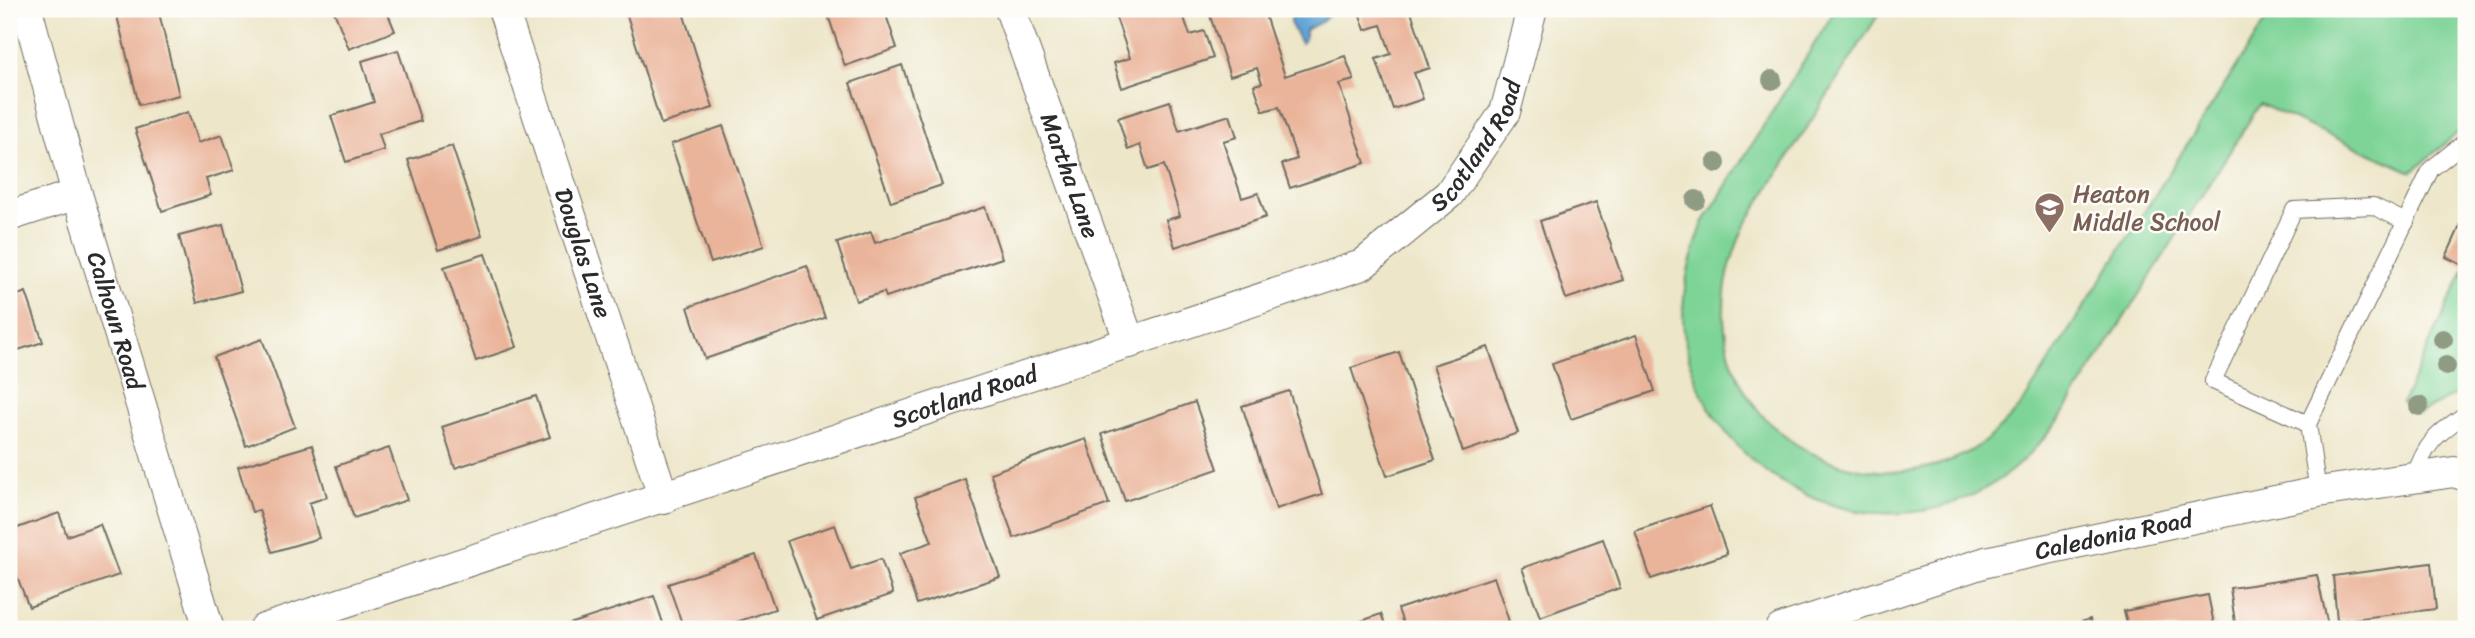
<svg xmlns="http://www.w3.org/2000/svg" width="2475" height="638" font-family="Sriracha,sans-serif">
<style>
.green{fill:#7ed497;stroke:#548061;stroke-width:2}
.water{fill:#62a4d6;stroke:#466880;stroke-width:2}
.building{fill:#eab49a}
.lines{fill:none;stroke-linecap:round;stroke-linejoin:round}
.lane-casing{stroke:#6f6c62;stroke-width:18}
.street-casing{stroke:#6f6c62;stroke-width:32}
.lane{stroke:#fff;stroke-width:16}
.street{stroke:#fff;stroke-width:30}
.tree{fill:#909b84}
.labels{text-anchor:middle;stroke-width:5;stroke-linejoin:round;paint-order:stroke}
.street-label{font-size:24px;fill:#2b2b2b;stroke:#fdfcf7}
.education-label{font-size:24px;fill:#785e54;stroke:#fdfcf7;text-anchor:start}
</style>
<rect width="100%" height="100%" fill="#fdfcf7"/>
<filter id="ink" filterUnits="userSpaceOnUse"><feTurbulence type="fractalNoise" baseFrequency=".0143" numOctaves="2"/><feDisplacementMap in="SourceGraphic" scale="14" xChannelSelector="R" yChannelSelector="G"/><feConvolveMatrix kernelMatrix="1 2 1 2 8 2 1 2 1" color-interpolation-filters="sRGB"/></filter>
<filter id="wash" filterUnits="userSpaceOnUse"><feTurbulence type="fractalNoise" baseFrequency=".00686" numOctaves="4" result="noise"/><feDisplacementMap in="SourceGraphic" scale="28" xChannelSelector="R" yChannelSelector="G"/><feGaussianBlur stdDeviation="1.57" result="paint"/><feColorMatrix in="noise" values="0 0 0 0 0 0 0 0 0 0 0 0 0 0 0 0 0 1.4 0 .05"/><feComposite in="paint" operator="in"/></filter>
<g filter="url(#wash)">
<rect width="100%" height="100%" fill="#ede6c9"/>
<!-- green -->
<g class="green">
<path d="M 1836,9 L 1882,9 L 1744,227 C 1727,266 1718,304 1728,347 C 1750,450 1872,501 1965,454 C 1987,443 2004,425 2021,406 L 2273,9 L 2466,9 L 2466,125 L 2412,172 L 2260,104 L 2059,420 C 2042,441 2025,461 2003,477 C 1879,567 1702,480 1684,332 C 1680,293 1690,258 1703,223 Z"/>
<path d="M 2465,268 L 2466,389 L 2418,414 L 2402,403 Z"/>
</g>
<!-- water -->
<path class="water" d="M 1294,9 L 1332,9 L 1323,21 L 1305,30 L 1305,39 L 1301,43 L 1290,23 Z"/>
<g id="blocks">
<!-- building -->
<g class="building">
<path d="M 148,9 L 158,9 L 179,95 L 139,105 L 117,16 Z"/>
<path d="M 333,9 L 386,9 L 395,31 L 349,49 Z"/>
<path d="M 625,9 L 682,9 L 713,108 L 661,124 Z"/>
<path d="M 826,9 L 884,9 L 897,48 L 845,66 Z"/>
<path d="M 1113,9 L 1181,9 L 1190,35 L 1204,31 L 1213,58 L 1122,88 L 1114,63 L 1130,58 Z"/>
<path d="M 1233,9 L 1263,9 L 1285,76 L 1345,56 L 1354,80 L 1339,84 L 1365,163 L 1290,188 L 1282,164 L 1297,159 L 1279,107 L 1263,111 L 1254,85 L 1262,83 L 1257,68 L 1230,76 L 1210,16 Z"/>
<path d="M 1358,9 L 1410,9 L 1430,68 L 1414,73 L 1423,99 L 1393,109 L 1376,59 L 1391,54 L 1381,25 L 1365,30 Z"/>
<path d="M 398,50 L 421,121 L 379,134 L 384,150 L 346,162 L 331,116 L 374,102 L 362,61 Z"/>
<path d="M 902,65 L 942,185 L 891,202 L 850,83 Z"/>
<path d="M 1170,101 L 1179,131 L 1230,115 L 1237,137 L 1223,141 L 1242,198 L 1258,193 L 1266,217 L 1175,247 L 1166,220 L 1180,216 L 1164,165 L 1148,170 L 1140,145 L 1128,150 L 1118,118 Z"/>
<path d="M 188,112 L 198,143 L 222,135 L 234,170 L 206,179 L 211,195 L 162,211 L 135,129 Z"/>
<path d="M 723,126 L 764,246 L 711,263 L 671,144 Z"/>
<path d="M 452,146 L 482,236 L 438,250 L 408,160 Z"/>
<path d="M 1596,202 L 1623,280 L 1566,299 L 1540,221 Z"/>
<path d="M 985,207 L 1002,258 L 886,297 L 884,292 L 856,301 L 837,243 L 871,232 L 875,243 Z"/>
<path d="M 2466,213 L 2466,267 L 2446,257 Z"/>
<path d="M 223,225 L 241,291 L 197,303 L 179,236 Z"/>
<path d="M 485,254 L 517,347 L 476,361 L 444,267 Z"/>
<path d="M 807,266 L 825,318 L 705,359 L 688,307 Z"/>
<path d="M 26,292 L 43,342 L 9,353 L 9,298 Z"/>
<path d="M 1636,335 L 1655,391 L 1571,419 L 1552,364 Z"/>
<path d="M 262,339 L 295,427 L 246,446 L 214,357 Z"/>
<path d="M 1488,347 L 1518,433 L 1463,452 L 1433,365 Z"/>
<path d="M 1399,352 L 1435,460 L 1387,476 L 1351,368 Z"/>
<path d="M 1289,391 L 1322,494 L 1276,509 L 1242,406 Z"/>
<path d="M 536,396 L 550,437 L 455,468 L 442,427 Z"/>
<path d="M 1195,402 L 1218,469 L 1125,501 L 1102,434 Z"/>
<path d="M 1086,439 L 1109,504 L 1014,538 L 990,473 Z"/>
<path d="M 312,445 L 327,497 L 309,503 L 319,538 L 272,552 L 259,510 L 252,512 L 238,467 Z"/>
<path d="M 389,448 L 407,500 L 354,518 L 336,466 Z"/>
<path d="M 965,479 L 1000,577 L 917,604 L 900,553 L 932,542 L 915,497 Z"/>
<path d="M 1710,506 L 1727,554 L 1651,579 L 1635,531 Z"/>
<path d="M 59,513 L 67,536 L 100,524 L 119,575 L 29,607 L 9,556 L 9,531 Z"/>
<path d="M 835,525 L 851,569 L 881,559 L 893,594 L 817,620 L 787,541 Z"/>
<path d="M 1603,539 L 1620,588 L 1540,617 L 1522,568 Z"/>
<path d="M 756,555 L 775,609 L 716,629 L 684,629 L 668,584 Z"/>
<path d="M 2431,563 L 2436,609 L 2337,621 L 2333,576 Z"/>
<path d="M 2317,575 L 2328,626 L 2308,629 L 2236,629 L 2230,588 Z"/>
<path d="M 1494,577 L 1509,621 L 1485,629 L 1405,629 L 1398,609 Z"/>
<path d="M 2208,595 L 2215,629 L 2129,629 L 2124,611 Z"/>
<path d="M 654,596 L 665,629 L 561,629 L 560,627 Z"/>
<path d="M 1381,614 L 1387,629 L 1339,629 Z"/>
<path d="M 2090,619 L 2092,629 L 2059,629 Z"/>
</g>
</g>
</g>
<g filter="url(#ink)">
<use href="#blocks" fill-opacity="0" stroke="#6f6c62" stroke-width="2"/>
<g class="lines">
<defs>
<g id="lane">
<path d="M 2308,424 L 2213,381 L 2294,210 L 2373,206 L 2406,222"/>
<path d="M 2414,478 C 2425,444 2436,434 2466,414"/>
<path d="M 2318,492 L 2308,424 L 2431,169 L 2466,141"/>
</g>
<g id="street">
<path id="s1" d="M 27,9 L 77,194 L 209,629"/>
<path id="s2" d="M 503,9 L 664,499"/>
<path id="s3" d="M 1010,9 L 1130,343"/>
<path d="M 9,216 L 77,194"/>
<path id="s4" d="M 264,629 L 1362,265 L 1449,194 L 1505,112 L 1532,9"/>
<path id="s5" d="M 1781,629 L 1986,562 L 2318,492 L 2454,472 L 2466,476"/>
</g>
</defs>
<!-- lane casing -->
<use href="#lane" class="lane-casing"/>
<!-- street casing -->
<use href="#street" class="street-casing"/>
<!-- lane -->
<use href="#lane" class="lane"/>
<!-- street -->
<use href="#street" class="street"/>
</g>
<!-- trees -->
<g class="tree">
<circle cx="1772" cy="80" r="10"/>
<circle cx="1716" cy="163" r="10"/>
<circle cx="1696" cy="200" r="10"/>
<circle cx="2443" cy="339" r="10"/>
<circle cx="2446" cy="366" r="10"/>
<circle cx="2419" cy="406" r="10"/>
</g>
</g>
<!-- icons -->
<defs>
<symbol id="school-pin" viewBox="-11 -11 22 30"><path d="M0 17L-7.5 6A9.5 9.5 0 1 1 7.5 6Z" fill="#8d6e63" stroke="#fdfcf7"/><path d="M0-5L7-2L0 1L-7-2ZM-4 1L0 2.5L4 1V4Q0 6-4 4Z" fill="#fff"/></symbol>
</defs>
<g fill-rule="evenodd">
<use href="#school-pin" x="2032" y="190" width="35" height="47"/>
</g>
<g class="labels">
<!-- street labels -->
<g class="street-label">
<text dy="8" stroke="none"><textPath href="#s4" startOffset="1325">Scotland Road</textPath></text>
<text dy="8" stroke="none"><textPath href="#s3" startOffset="177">Martha Lane</textPath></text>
<text dy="8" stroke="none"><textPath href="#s2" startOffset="257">Douglas Lane</textPath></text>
<text dy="8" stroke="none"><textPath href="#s1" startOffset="324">Calhoun Road</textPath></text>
<text dy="8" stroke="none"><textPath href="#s4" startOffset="738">Scotland Road</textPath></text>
<text dy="8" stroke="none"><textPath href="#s5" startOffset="346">Caledonia Road</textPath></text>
</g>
<!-- education labels -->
<g class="education-label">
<text x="2073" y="202">Heaton<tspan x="2073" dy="28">Middle School</tspan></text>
</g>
</g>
<!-- margin -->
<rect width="2475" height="638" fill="none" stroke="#fdfcf7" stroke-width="35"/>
</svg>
